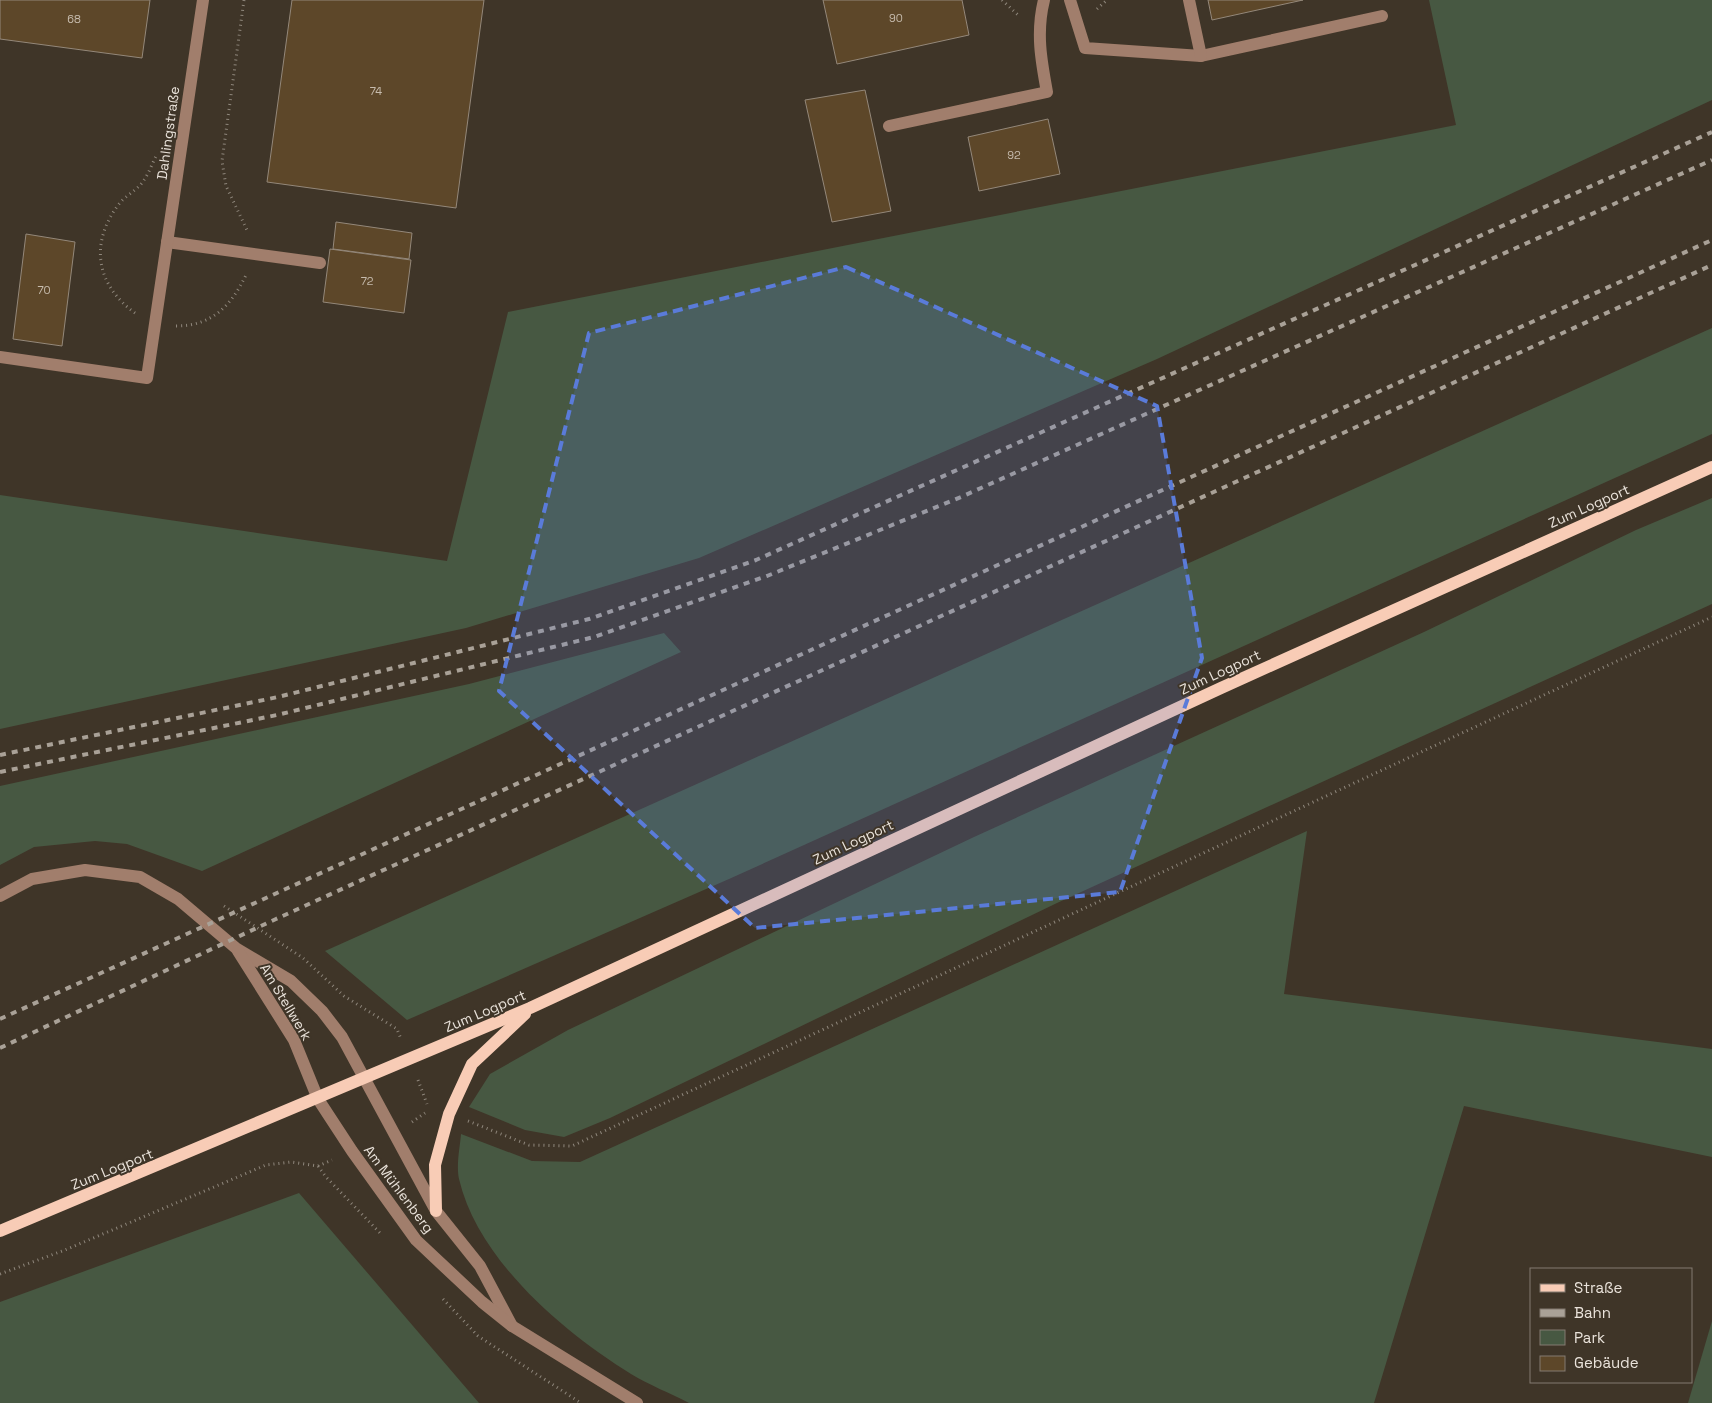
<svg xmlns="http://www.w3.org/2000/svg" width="1712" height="1403" font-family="'Space Grotesk',sans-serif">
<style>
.green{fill:#475842}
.building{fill:#5d4729;stroke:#94887a}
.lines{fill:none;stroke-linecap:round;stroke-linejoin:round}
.path{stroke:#8f877c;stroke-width:3;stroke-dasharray:1 4;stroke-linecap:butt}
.minor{stroke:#a17e6c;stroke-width:12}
.major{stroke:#f8ccb6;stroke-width:12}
.rail{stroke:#a9a197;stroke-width:4;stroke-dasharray:6 6;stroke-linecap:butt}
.marked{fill:#5a7bd9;fill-opacity:0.2;stroke:#5a7bd9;stroke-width:4;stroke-dasharray:10 6;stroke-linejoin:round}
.labels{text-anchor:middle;stroke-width:4;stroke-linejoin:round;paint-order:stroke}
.number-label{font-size:11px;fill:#c7bcae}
.street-label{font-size:14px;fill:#eae3db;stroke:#3f3528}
</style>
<rect width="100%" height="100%" fill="#3f3528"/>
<!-- green -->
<g class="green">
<path d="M 1429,0 L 1712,0 L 1712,100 L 1157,359 L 699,558 L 466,628 L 0,729 L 0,495 L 447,561 L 508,312 L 1456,125 Z"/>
<path d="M 1712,328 L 1712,434 L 729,879 L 407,1020 L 325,951 Z"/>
<path d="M 1712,498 L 1712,604 L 1057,903 L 610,1118 L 564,1137 L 525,1130 L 469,1107 L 490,1074 L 568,1030 L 974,837 L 1424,632 L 1636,530 Z"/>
<path d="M 664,633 L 681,652 L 202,871 L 127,844 L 95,841 L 34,847 L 0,865 L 0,786 L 469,684 Z"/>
<path d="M 1307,831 L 1284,994 L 1712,1049 L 1712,1157 L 1464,1106 L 1374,1403 L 689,1403 C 670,1393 649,1385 631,1374 C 563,1332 478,1260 459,1179 C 456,1165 460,1147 461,1134 L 532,1161 L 580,1162 Z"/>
<path d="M 299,1193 L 479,1403 L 0,1403 L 0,1302 Z"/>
<path d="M 1712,1321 L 1712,1403 L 1688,1403 Z"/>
</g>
<!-- building -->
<g class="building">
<path d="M 0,0 L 150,0 L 142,58 L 0,39 Z"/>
<path d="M 292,0 L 484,0 L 456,208 L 267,182 Z"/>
<path d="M 823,0 L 962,0 L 969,35 L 837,64 Z"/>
<path d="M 1208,0 L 1303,0 L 1212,20 Z"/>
<path d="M 865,90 L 891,211 L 832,222 L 805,100 Z"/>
<path d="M 1048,119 L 1060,174 L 979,191 L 968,137 Z"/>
<path d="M 336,222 L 412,233 L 409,259 L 333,249 Z"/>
<path d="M 26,234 L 75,242 L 62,346 L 13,339 Z"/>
<path d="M 330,249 L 411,260 L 404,313 L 323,302 Z"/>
</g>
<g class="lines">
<!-- path -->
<g class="path">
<path d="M 244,0 L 222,161 L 226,186 L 247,230"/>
<path d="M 1002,0 L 1018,15"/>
<path d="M 1097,9 L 1107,0"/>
<path d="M 135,313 C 96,285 89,243 119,204 C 126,195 138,190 144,180 C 149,173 152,164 156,156"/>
<path d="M 176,326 C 212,326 231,306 246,275"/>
<path d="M 224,906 L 303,958 L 344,996 L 397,1029 L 401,1039"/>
<path d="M 418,1080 L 427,1104"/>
<path d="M 468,1121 L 529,1145 L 572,1146 L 1712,617"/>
<path d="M 412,1122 L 425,1113"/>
<path d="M 318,1166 L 326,1177 L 382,1235"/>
<path d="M 0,1274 L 65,1250 L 266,1165 L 291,1162 L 318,1166 L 332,1160"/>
<path d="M 443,1299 L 478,1336 L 581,1403"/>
</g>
<!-- minor -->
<g class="minor">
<path d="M 1070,0 L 1085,48 L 1201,56 L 1382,16"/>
<path d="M 1189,0 L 1201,56"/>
<path d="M 889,126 L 1047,92 C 1041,60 1036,32 1044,0"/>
<path d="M 167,242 L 320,263"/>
<path d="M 0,357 L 147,378 L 203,0"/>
<path d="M 0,896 L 32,879 L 85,870 L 140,877 L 178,899 L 237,949 L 291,981 L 322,1011 L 342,1037 L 436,1211 L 480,1266 L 512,1326"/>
<path d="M 238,951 L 294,1040 L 318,1099 L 352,1151 L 416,1240 L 482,1302 L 512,1326 L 637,1403"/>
</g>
<!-- major -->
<g class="major">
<path d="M 436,1211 L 435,1165 L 449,1114 L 472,1064 L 525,1014"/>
<path d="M 0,1231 L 530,1008 L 1221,688 L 1712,467"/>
</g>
<!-- rail -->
<g class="rail">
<path d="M 0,755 L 278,697 L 589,619 L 756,560 L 1712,132"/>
<path d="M 0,772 L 277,715 L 594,637 L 767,576 L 961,497 L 1712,160"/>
<path d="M 0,1019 L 1712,240"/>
<path d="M 0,1048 L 276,919 L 1712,265"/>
</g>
</g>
<!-- marked area -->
<path class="marked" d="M 846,267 L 1157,406 L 1202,658 L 1120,892 L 755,928 L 499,691 L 589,333 Z"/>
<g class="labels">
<!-- number labels -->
<g class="number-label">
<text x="896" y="22">90</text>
<text x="74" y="23">68</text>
<text x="376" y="95">74</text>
<text x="1014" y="159">92</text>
<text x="367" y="285">72</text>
<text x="44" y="294">70</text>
</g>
<!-- street labels -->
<g class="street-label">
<text transform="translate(168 133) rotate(-82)" y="5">Dahlingstraße</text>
<text transform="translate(1589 506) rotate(-24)" y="5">Zum Logport</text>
<text transform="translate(1220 672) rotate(-25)" y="5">Zum Logport</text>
<text transform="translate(853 842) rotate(-25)" y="5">Zum Logport</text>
<text transform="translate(286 1002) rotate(59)" y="5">Am Stellwerk</text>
<text transform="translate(485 1011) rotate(-23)" y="5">Zum Logport</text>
<text transform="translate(112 1169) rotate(-22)" y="5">Zum Logport</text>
<text transform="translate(399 1189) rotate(53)" y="5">Am Mühlenberg</text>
</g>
</g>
<!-- legend -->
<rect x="1530" y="1268" width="162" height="115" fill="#3f3528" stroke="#837b70"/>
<rect x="1540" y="1284" width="25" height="8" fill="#f8ccb6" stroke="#837b70"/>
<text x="1574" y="1293" font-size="15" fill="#eae3db">Straße</text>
<rect x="1540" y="1309" width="25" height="8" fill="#a9a197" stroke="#837b70"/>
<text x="1574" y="1318" font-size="15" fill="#eae3db">Bahn</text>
<rect x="1540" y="1330" width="25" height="15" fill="#475842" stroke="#837b70"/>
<text x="1574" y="1343" font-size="15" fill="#eae3db">Park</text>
<rect x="1540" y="1356" width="25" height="15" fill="#5d4729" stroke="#837b70"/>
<text x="1574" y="1368" font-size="15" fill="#eae3db">Gebäude</text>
</svg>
